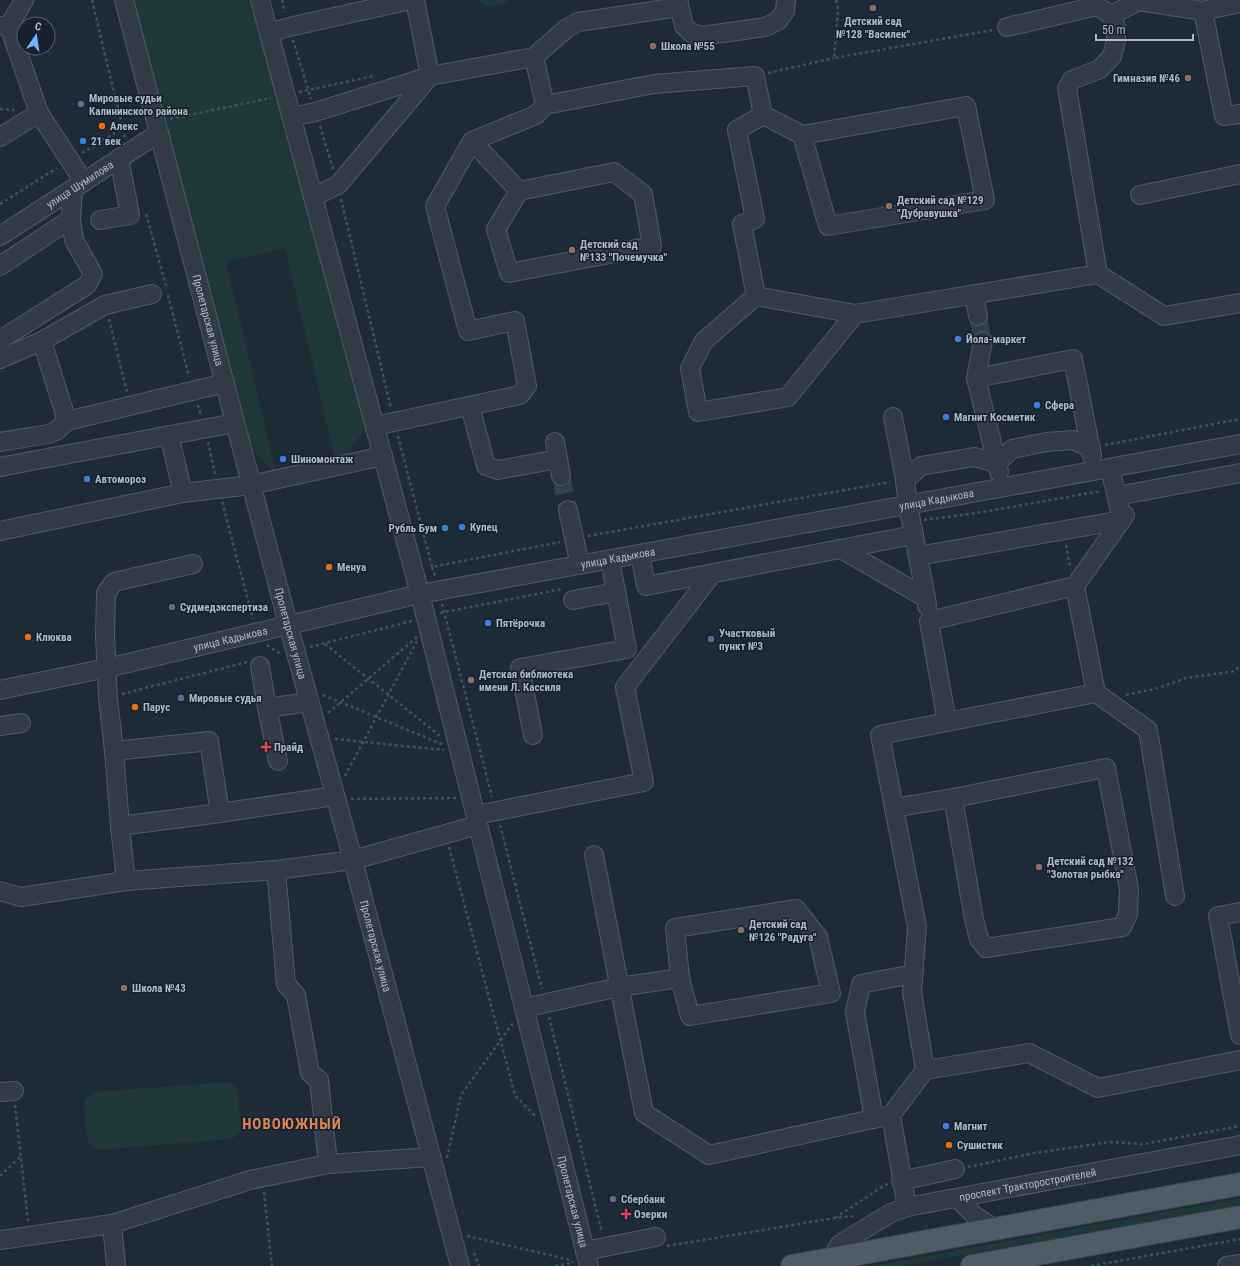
<svg xmlns="http://www.w3.org/2000/svg" width="1240" height="1266" font-family="'Roboto Condensed',sans-serif">
<style>
.grass{fill:#203739}
.lines{fill:none;stroke-linecap:round;stroke-linejoin:round}
.minor-tunnel{stroke:#333f4d;stroke-width:18;stroke-dasharray:18 9;stroke-linecap:butt}
.minor-casing{stroke:#4f5a67;stroke-width:20}
.major-casing{stroke:#3b4552;stroke-width:24}
.path{stroke:#3a5354;stroke-width:2.5;stroke-dasharray:3 3;stroke-linecap:butt}
.minor{stroke:#323c48;stroke-width:18}
.major{stroke:#4f5b69;stroke-width:22}
.education-dot{fill:#8d6e63;stroke:#17212d;stroke-width:1.5}
.service-dot{fill:#5c6f8a;stroke:#17212d;stroke-width:1.5}
.food-dot{fill:#e8710a;stroke:#17212d;stroke-width:1.5}
.shop-dot{fill:#3f7fe0;stroke:#17212d;stroke-width:1.5}
.health-dot{fill:#e0444e;stroke:#17212d;stroke-width:1.5}
.labels{text-anchor:middle;stroke-width:3;stroke-linejoin:round;paint-order:stroke}
.poi-label{font-size:11px;font-weight:bold;fill:#abb7c6;stroke:#17212d;text-anchor:start}
.street-label{font-size:11px;fill:#abb7c6;stroke:#17212d}
.district-label{font-size:15px;font-weight:bold;letter-spacing:1px;fill:#db8651;stroke:#17212d}
</style>
<rect width="100%" height="100%" fill="#1e2a38"/>
<!-- grass -->
<g class="grass">
<path d="M 125,0 L 259,0 L 375,426 L 363,432 L 349,452 L 335,458 L 285,248 L 226,262 L 276,472 L 239,439 Z"/>
<path d="M 476,0 L 509,0 C 498,9 487,7 476,0 Z"/>
<path d="M 227,1082 C 233,1084 236,1086 238,1092 L 241,1127 C 240,1134 237,1136 231,1139 L 99,1150 C 92,1148 90,1145 87,1139 L 84,1104 C 86,1098 88,1095 94,1092 Z"/>
<path d="M 1240,1198 L 1240,1205 L 903,1266 L 871,1266 Z"/>
</g>
<g class="lines">
<!-- minor-tunnel -->
<g class="minor-tunnel">
<path d="M 978,316 L 983,341"/>
<path d="M 561,476 L 568,510"/>
</g>
<defs>
<g id="minor">
<path id="s1" d="M 124,0 L 288,624 L 353,860 L 460,1266"/>
<path id="s2" d="M 260,0 L 420,594 L 589,1266"/>
<path d="M 415,0 L 430,76 L 534,57 L 545,105 L 654,84 L 755,76 L 763,115 L 737,130 L 755,219 L 742,224 L 756,296 L 704,341 L 690,368 L 698,412 L 788,397 L 855,314 L 1098,274 L 1164,316 L 1240,303"/>
<path d="M 678,0 L 684,26 L 691,33 L 702,36 L 765,27 L 778,21 L 785,11 L 786,0"/>
<path d="M 1095,0 L 1097,6 L 1111,15 L 1116,27 L 1116,41 L 1112,56 L 1100,69 L 1072,80 L 1067,88 L 1098,274"/>
<path d="M 1203,11 L 1240,3"/>
<path d="M 1111,15 L 1139,1 L 1203,11 L 1224,116 L 1240,114"/>
<path d="M 0,26 L 9,26 L 24,0"/>
<path d="M 9,26 L 39,113"/>
<path d="M 1007,27 L 1097,6"/>
<path d="M 269,33 L 289,27 L 411,0"/>
<path d="M 534,57 L 567,28 L 578,22 L 679,7"/>
<path d="M 763,115 L 802,135 L 966,106 L 985,200 L 828,226 L 802,135"/>
<path d="M 292,117 L 315,112 L 430,76"/>
<path d="M 0,137 L 39,113 L 84,182"/>
<path d="M 472,141 L 519,191 L 614,172 L 643,194 L 652,246 L 509,273 L 496,229 L 519,191"/>
<path d="M 1140,195 L 1240,174"/>
<path d="M 313,197 L 338,185 L 430,76"/>
<path d="M 100,220 L 130,215 L 119,158"/>
<path id="s3" d="M 0,236 L 159,133"/>
<path d="M 0,266 L 71,219 L 73,189"/>
<path d="M 974,294 L 978,316"/>
<path d="M 756,296 L 855,314"/>
<path d="M 0,340 L 87,285 L 93,274 L 74,240 L 71,219"/>
<path d="M 983,341 L 976,378 L 999,472"/>
<path d="M 0,359 L 42,341 L 105,305 L 152,294"/>
<path d="M 976,378 L 1073,359 L 1092,456"/>
<path d="M 470,406 L 486,466 L 498,470 L 558,459"/>
<path d="M 893,417 L 905,480"/>
<path d="M 67,421 L 225,383"/>
<path d="M 375,426 L 520,395 L 527,386 L 515,321 L 468,331 L 435,206 L 472,141 L 536,115 L 545,105"/>
<path d="M 169,435 L 183,493"/>
<path d="M 0,442 L 48,434 L 56,431 L 67,421 L 42,341"/>
<path d="M 555,442 L 561,476"/>
<path d="M 0,467 L 235,423"/>
<path d="M 1117,496 L 1240,473"/>
<path d="M 568,510 L 580,565"/>
<path d="M 0,531 L 183,493 L 251,485 L 383,456"/>
<path d="M 841,549 L 926,598 L 927,606"/>
<path d="M 640,554 L 646,586 L 914,535"/>
<path d="M 918,556 L 1122,520 L 1110,468"/>
<path d="M 1075,586 L 1125,515"/>
<path d="M 926,598 L 908,505 L 905,480 L 921,466 L 974,457 L 997,463 L 1012,449 L 1047,442 L 1073,440 L 1091,448"/>
<path d="M 573,600 L 616,592"/>
<path d="M 260,666 L 267,708 L 278,761"/>
<path id="s4" d="M 0,690 L 107,668 L 420,594 L 1240,444"/>
<path d="M 267,708 L 309,702"/>
<path d="M 947,722 L 929,621 L 1075,586 L 1096,693 L 1148,730 L 1175,896"/>
<path d="M 0,726 L 21,723"/>
<path d="M 533,735 L 520,668 L 627,649 L 610,560"/>
<path d="M 114,751 L 209,741 L 220,813 L 120,826 L 126,881"/>
<path d="M 894,808 L 953,798 L 1106,768 L 1129,889 L 1128,914 L 1122,927 L 986,948 L 979,939 L 974,919 L 953,798"/>
<path d="M 220,813 L 335,796"/>
<path d="M 476,815 L 644,782 L 625,687 L 713,573"/>
<path d="M 120,826 L 114,751 L 108,698 L 105,635 L 106,593 L 114,582 L 193,564"/>
<path d="M 594,855 L 644,1113 L 709,1155 L 891,1115 L 907,1207"/>
<path d="M 0,891 L 21,897 L 126,881 L 276,870 L 353,860 L 478,825"/>
<path d="M 796,909 L 818,937 L 831,993 L 690,1016 L 680,978 L 675,928 Z"/>
<path d="M 1240,912 L 1218,916 L 1240,1035"/>
<path d="M 524,1008 L 619,987 L 680,978"/>
<path d="M 925,1070 L 1029,1053 L 1098,1088 L 1240,1060"/>
<path d="M 0,1092 L 14,1091"/>
<path d="M 891,1115 L 925,1070 L 912,992 L 917,927 L 880,735 L 1096,693"/>
<path d="M 874,1119 L 855,1012 L 861,984 L 913,974"/>
<path d="M 328,1164 L 431,1157"/>
<path d="M 901,1181 L 955,1169"/>
<path d="M 958,1199 L 975,1216 L 995,1229"/>
<path d="M 112,1224 L 116,1266"/>
<path d="M 0,1240 L 112,1224 L 250,1180 L 328,1164 L 319,1080 L 310,1073 L 296,995 L 286,984 L 276,870"/>
<path d="M 585,1251 L 656,1237"/>
<path id="s5" d="M 831,1259 L 840,1244 L 891,1213 L 907,1207 L 1240,1145"/>
<path d="M 1227,1266 L 1240,1264"/>
</g>
<g id="major">
<path d="M 792,1266 L 1240,1184"/>
<path d="M 972,1266 L 1240,1217"/>
</g>
</defs>
<!-- minor casing -->
<use href="#minor" class="minor-casing"/>
<!-- major casing -->
<use href="#major" class="major-casing"/>
<!-- path -->
<g class="path">
<path d="M 92,0 L 125,138"/>
<path d="M 282,0 L 285,12"/>
<path d="M 836,0 L 838,10 L 834,58 L 993,30"/>
<path d="M 293,40 L 311,99"/>
<path d="M 768,73 L 834,58"/>
<path d="M 299,92 L 374,76"/>
<path d="M 0,109 L 14,110"/>
<path d="M 170,119 L 271,98"/>
<path d="M 320,126 L 333,169"/>
<path d="M 82,153 L 123,128 L 141,124"/>
<path d="M 341,199 L 391,408"/>
<path d="M 0,204 L 57,168"/>
<path d="M 146,214 L 166,286"/>
<path d="M 168,295 L 189,377"/>
<path d="M 109,319 L 127,392"/>
<path d="M 198,405 L 201,416"/>
<path d="M 398,436 L 432,567 L 560,542"/>
<path d="M 208,442 L 215,474"/>
<path d="M 1105,445 L 1240,419"/>
<path d="M 222,502 L 253,619"/>
<path d="M 924,520 L 983,512 L 1101,491"/>
<path d="M 588,536 L 890,482"/>
<path d="M 1066,545 L 1070,566"/>
<path d="M 432,567 L 435,576"/>
<path d="M 442,604 L 492,797"/>
<path d="M 440,613 L 562,589"/>
<path d="M 325,644 L 440,736"/>
<path d="M 267,645 L 279,653 L 280,656"/>
<path d="M 310,647 L 412,621"/>
<path d="M 122,694 L 247,662"/>
<path d="M 323,695 L 444,745"/>
<path d="M 1126,695 L 1155,689 L 1186,678 L 1235,671 L 1240,666"/>
<path d="M 328,713 L 417,637"/>
<path d="M 335,739 L 444,750"/>
<path d="M 345,776 L 417,641"/>
<path d="M 351,799 L 458,798"/>
<path d="M 500,825 L 542,989"/>
<path d="M 449,847 L 515,1095 L 536,1117"/>
<path d="M 549,1017 L 602,1233"/>
<path d="M 15,1105 L 28,1221"/>
<path d="M 447,1158 L 461,1095 L 513,1023"/>
<path d="M 968,1167 L 1035,1153 L 1110,1142 L 1144,1144 L 1240,1126"/>
<path d="M 0,1176 L 21,1156"/>
<path d="M 264,1192 L 272,1266"/>
<path d="M 835,1218 L 885,1185 L 888,1184"/>
<path d="M 467,1236 L 567,1259 L 573,1262"/>
<path d="M 667,1246 L 835,1218 L 856,1216"/>
<path d="M 474,1253 L 479,1266"/>
<path d="M 555,1266 L 572,1263"/>
<path d="M 1091,1266 L 1240,1239"/>
</g>
<!-- minor -->
<use href="#minor" class="minor"/>
<!-- major -->
<use href="#major" class="major"/>
</g>
<!-- markers -->
<g class="education-dot">
<circle cx="873" cy="8" r="4"/>
<circle cx="653" cy="46" r="4"/>
<circle cx="1188" cy="78" r="4"/>
<circle cx="889" cy="206" r="4"/>
<circle cx="572" cy="250" r="4"/>
<circle cx="471" cy="680" r="4"/>
<circle cx="1039" cy="867" r="4"/>
<circle cx="741" cy="930" r="4"/>
<circle cx="124" cy="988" r="4"/>
</g>
<g class="service-dot">
<circle cx="81" cy="104" r="4"/>
<circle cx="172" cy="607" r="4"/>
<circle cx="711" cy="639" r="4"/>
<circle cx="181" cy="698" r="4"/>
<circle cx="613" cy="1199" r="4"/>
</g>
<g class="food-dot">
<circle cx="102" cy="126" r="4"/>
<circle cx="329" cy="567" r="4"/>
<circle cx="28" cy="637" r="4"/>
<circle cx="135" cy="707" r="4"/>
<circle cx="949" cy="1145" r="4"/>
</g>
<g class="shop-dot">
<circle cx="83" cy="141" r="4"/>
<circle cx="958" cy="339" r="4"/>
<circle cx="1037" cy="405" r="4"/>
<circle cx="946" cy="417" r="4"/>
<circle cx="283" cy="459" r="4"/>
<circle cx="87" cy="479" r="4"/>
<circle cx="462" cy="527" r="4"/>
<circle cx="445" cy="528" r="4"/>
<circle cx="488" cy="623" r="4"/>
<circle cx="946" cy="1126" r="4"/>
</g>
<g class="health-dot">
<path d="M264 741h4v4h4v4h-4v4h-4v-4h-4v-4h4z"/>
<path d="M624 1208h4v4h4v4h-4v4h-4v-4h-4v-4h4z"/>
</g>
<g class="labels">
<!-- poi labels -->
<g class="poi-label">
<text x="873" y="25" text-anchor="middle">Детский сад<tspan x="873" dy="13">№128 "Василек"</tspan></text>
<text x="661" y="50">Школа №55</text>
<text x="1180" y="82" text-anchor="end">Гимназия №46</text>
<text x="89" y="102">Мировые судьи<tspan x="89" dy="13">Калининского района</tspan></text>
<text x="110" y="130">Алекс</text>
<text x="91" y="145">21 век</text>
<text x="897" y="204">Детский сад №129<tspan x="897" dy="13">"Дубравушка"</tspan></text>
<text x="580" y="248">Детский сад<tspan x="580" dy="13">№133 "Почемучка"</tspan></text>
<text x="966" y="343">Йола-маркет</text>
<text x="1045" y="409">Сфера</text>
<text x="954" y="421">Магнит Косметик</text>
<text x="291" y="463">Шиномонтаж</text>
<text x="95" y="483">Автомороз</text>
<text x="470" y="531">Купец</text>
<text x="437" y="532" text-anchor="end">Рубль Бум</text>
<text x="337" y="571">Менуа</text>
<text x="180" y="611">Судмедэкспертиза</text>
<text x="496" y="627">Пятёрочка</text>
<text x="719" y="637">Участковый<tspan x="719" dy="13">пункт №3</tspan></text>
<text x="36" y="641">Клюква</text>
<text x="479" y="678">Детская библиотека<tspan x="479" dy="13">имени Л. Кассиля</tspan></text>
<text x="189" y="702">Мировые судья</text>
<text x="143" y="711">Парус</text>
<text x="274" y="751">Прайд</text>
<text x="1047" y="865">Детский сад №132<tspan x="1047" dy="13">"Золотая рыбка"</tspan></text>
<text x="749" y="928">Детский сад<tspan x="749" dy="13">№126 "Радуга"</tspan></text>
<text x="132" y="992">Школа №43</text>
<text x="954" y="1130">Магнит</text>
<text x="957" y="1149">Сушистик</text>
<text x="621" y="1203">Сбербанк</text>
<text x="634" y="1218">Озерки</text>
</g>
<!-- street labels -->
<g class="street-label">
<text dy="4" stroke="none"><textPath href="#s3" startOffset="95">улица Шумилова</textPath></text>
<text dy="4" stroke="none"><textPath href="#s1" startOffset="331">Пролетарская улица</textPath></text>
<text dy="4" stroke="none"><textPath href="#s4" startOffset="956">улица Кадыкова</textPath></text>
<text dy="4" stroke="none"><textPath href="#s4" startOffset="632">улица Кадыкова</textPath></text>
<text dy="4" stroke="none"><textPath href="#s1" startOffset="655">Пролетарская улица</textPath></text>
<text dy="4" stroke="none"><textPath href="#s4" startOffset="236">улица Кадыкова</textPath></text>
<text dy="4" stroke="none"><textPath href="#s1" startOffset="979">Пролетарская улица</textPath></text>
<text dy="4" stroke="none"><textPath href="#s5" startOffset="217">проспект Тракторостроителей</textPath></text>
<text dy="4" stroke="none"><textPath href="#s2" startOffset="1242">Пролетарская улица</textPath></text>
</g>
<!-- district labels -->
<g class="district-label">
<text x="292" y="1129">НОВОЮЖНЫЙ</text>
</g>
</g>
<!-- north arrow -->
<g transform="translate(36 36) rotate(13)"><circle r="19" fill="#17212d" stroke="#525d6a"/>
<path d="M0-3L7 15L0 10L-7 15Z" fill="#77b2ff"/>
<text y="-6" font-size="11" font-weight="bold" text-anchor="middle" fill="#abb7c6">С</text>
</g>
<!-- scale -->
<path d="M1096 34v6h97v-6" fill="none" stroke="#abb7c6" stroke-width="2"/>
<text x="1102" y="34" font-size="12" fill="#abb7c6" stroke="#17212d" stroke-width="3" paint-order="stroke">50 m</text>
</svg>
